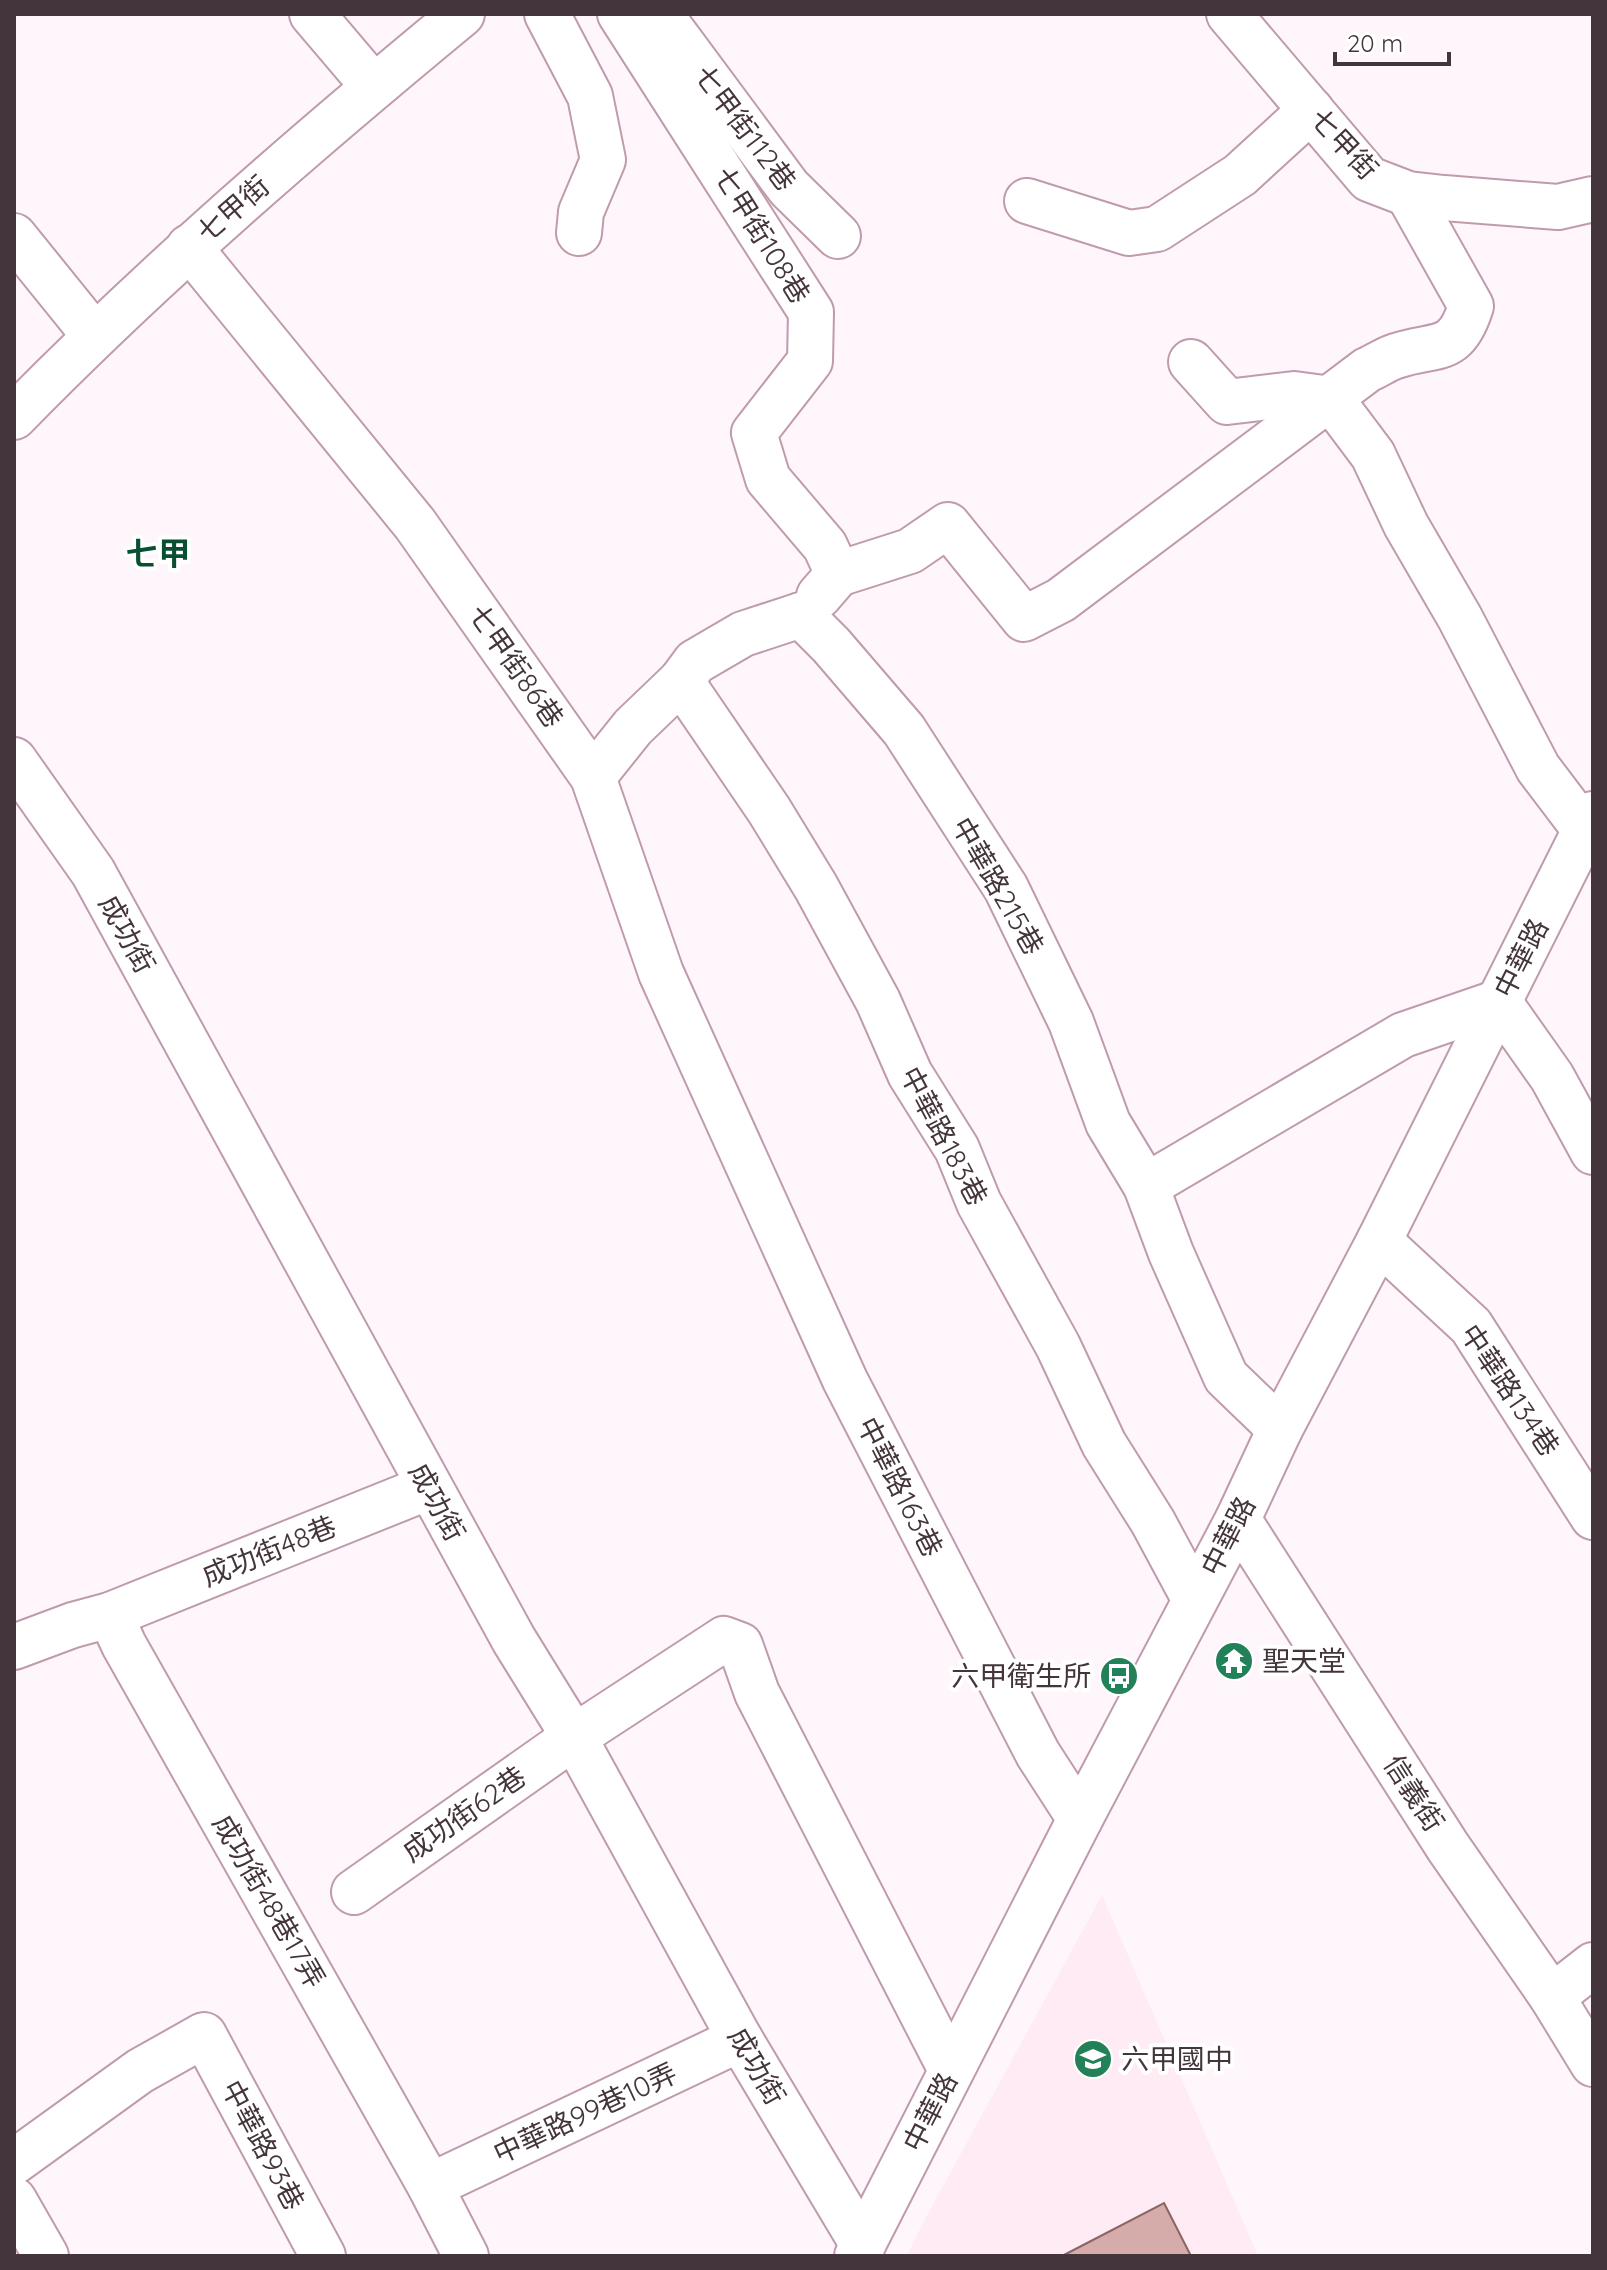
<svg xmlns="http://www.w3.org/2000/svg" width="1607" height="2270" font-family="Quicksand,'Noto Sans TC',sans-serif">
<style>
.built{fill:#feebf4}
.building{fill:#d5acaa;stroke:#8a6563;stroke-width:2}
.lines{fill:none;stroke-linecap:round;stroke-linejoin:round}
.minor-casing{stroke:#bf9bad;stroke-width:48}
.minor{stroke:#fff;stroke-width:44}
.labels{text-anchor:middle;stroke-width:8;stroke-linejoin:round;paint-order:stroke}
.street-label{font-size:28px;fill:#44353c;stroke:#fff}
.poi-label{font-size:28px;fill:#44353c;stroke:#fff;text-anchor:start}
.quarter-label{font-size:32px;font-weight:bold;fill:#0b4f33;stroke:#fff}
</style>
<rect width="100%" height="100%" fill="#fef6fa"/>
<!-- built -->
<path class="built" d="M 1102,1895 L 1258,2256 L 907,2256 L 923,2223 Z"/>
<!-- building -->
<path class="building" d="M 1164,2203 L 1191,2256 L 1062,2256 Z"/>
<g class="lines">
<defs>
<g id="minor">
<path d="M 312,14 L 374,87"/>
<path d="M 547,14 L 590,96 L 603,160 L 581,212 L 579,233"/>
<path d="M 620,14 L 811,312 L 810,361 L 754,433 L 768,479 L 825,546 L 838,574 L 819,596"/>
<path d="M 660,14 L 789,188 L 838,236"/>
<path d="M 1229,14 L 1369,179 L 1408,194 L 1444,198 L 1558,207 L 1593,199"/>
<path d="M 1027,201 L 1129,233 L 1157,229 L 1240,175 L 1311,110"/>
<path d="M 14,236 L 94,335"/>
<path d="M 189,247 L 415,524 L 593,777 L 661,973 L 845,1380 L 1038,1754 L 1080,1819"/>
<path d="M 1191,362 L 1227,402 L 1294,394 L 1331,399 L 1373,455 L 1406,525 L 1460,618 L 1538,768 L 1585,830"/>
<path d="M 14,417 C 155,273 307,142 462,14"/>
<path d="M 838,574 L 910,551 L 948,525 L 1024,619 L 1061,600 L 1367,370 C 1377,366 1386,359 1396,356 C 1436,342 1455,357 1471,306 L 1408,194"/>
<path d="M 801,615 L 831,645 L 904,730 L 1006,888 L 1071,1022 L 1108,1123 L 1146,1186 L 1171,1253 L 1226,1377 L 1280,1429"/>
<path d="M 681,681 L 769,810 L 816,887 L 878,1001 L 910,1074 L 957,1149 L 979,1203 L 1058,1346 L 1104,1444 L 1153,1522 L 1195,1600"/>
<path d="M 14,760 L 93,872 L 514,1640 L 574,1737 L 740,2039 L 863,2245"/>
<path d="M 593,777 L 633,727 L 681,681 L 695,662 L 743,634 L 801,615"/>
<path d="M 1146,1186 L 1403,1035 L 1499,1002 L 1552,1077 L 1593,1152"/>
<path d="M 1379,1241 L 1471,1326 L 1593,1517"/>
<path d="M 1238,1519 L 1448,1847 L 1552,1997 L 1593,2064"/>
<path d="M 110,1615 L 124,1645 L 430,2186 L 466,2256"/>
<path d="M 14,1647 L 73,1625 L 110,1615 L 429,1487"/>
<path d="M 354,1892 L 574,1737 L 724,1639 L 740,1645 L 757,1693 L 951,2070"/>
<path d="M 1552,1997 L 1593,1965"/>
<path d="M 14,2162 L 140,2071 L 204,2035 L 323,2256"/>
<path d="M 430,2186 L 740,2039"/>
<path d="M 14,2200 L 46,2256"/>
<path d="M 857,2256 L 1080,1819 L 1238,1519 L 1280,1429 L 1379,1241 L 1593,814"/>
</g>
</defs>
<!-- minor casing -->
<use href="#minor" class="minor-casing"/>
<!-- minor -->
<use href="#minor" class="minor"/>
</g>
<!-- icons -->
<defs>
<symbol id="temple-disc" viewBox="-11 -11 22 22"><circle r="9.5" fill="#228158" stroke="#fff"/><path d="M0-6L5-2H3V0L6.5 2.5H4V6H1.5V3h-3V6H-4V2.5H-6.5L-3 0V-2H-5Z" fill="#fff"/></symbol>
<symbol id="bus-disc" viewBox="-11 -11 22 22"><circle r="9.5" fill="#228158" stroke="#fff"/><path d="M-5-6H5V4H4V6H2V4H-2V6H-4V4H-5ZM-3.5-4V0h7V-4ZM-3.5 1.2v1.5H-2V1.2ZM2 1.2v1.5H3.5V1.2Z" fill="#fff"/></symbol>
<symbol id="school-disc" viewBox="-11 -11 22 22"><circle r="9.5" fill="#228158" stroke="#fff"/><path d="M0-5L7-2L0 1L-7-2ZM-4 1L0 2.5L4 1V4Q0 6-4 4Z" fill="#fff"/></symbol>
</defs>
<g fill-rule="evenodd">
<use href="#temple-disc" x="1212" y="1639" width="44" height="44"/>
<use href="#bus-disc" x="1097" y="1654" width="44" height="44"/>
<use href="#school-disc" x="1071" y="2037" width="44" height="44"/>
</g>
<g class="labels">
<!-- street labels -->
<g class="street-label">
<text transform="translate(745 128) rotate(53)" y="10">七甲街112巷</text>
<text transform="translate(1344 144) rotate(47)" y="10">七甲街</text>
<text transform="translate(233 209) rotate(-41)" y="10">七甲街</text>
<text transform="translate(762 235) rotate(58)" y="10">七甲街108巷</text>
<text transform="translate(516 666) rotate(55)" y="10">七甲街86巷</text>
<text transform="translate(998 886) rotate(60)" y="10">中華路215巷</text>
<text transform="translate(127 934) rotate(61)" y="10">成功街</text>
<text transform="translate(1521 958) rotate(-63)" y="10">中華路</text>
<text transform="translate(944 1136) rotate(62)" y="10">中華路183巷</text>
<text transform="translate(1510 1390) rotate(56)" y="10">中華路134巷</text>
<text transform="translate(900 1487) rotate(63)" y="10">中華路163巷</text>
<text transform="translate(437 1502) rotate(61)" y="10">成功街</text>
<text transform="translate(1228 1536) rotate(-63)" y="10">中華路</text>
<text transform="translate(269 1551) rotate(-22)" y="10">成功街48巷</text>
<text transform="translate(1414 1793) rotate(57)" y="10">信義街</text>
<text transform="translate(464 1814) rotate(-35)" y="10">成功街62巷</text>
<text transform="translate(269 1901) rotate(60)" y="10">成功街48巷17弄</text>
<text transform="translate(757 2066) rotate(60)" y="10">成功街</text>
<text transform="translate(930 2112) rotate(-63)" y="10">中華路</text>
<text transform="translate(585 2113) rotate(-25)" y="10">中華路99巷10弄</text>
<text transform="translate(263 2145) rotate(62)" y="10">中華路93巷</text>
</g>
<!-- poi labels -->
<g class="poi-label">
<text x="1262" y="1671">聖天堂</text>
<text x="1091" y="1686" text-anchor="end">六甲衛生所</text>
<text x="1121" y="2069">六甲國中</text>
</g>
<!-- quarter labels -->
<g class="quarter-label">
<text x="158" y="565">七甲</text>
</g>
</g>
<!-- border -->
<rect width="1607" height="2270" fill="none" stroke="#44353c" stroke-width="32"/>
<!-- scale -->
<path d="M1335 52v12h114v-12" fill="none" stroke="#44353c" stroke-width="4"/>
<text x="1347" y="52" font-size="24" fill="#44353c" stroke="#ffffff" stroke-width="6" paint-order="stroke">20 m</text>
</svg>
